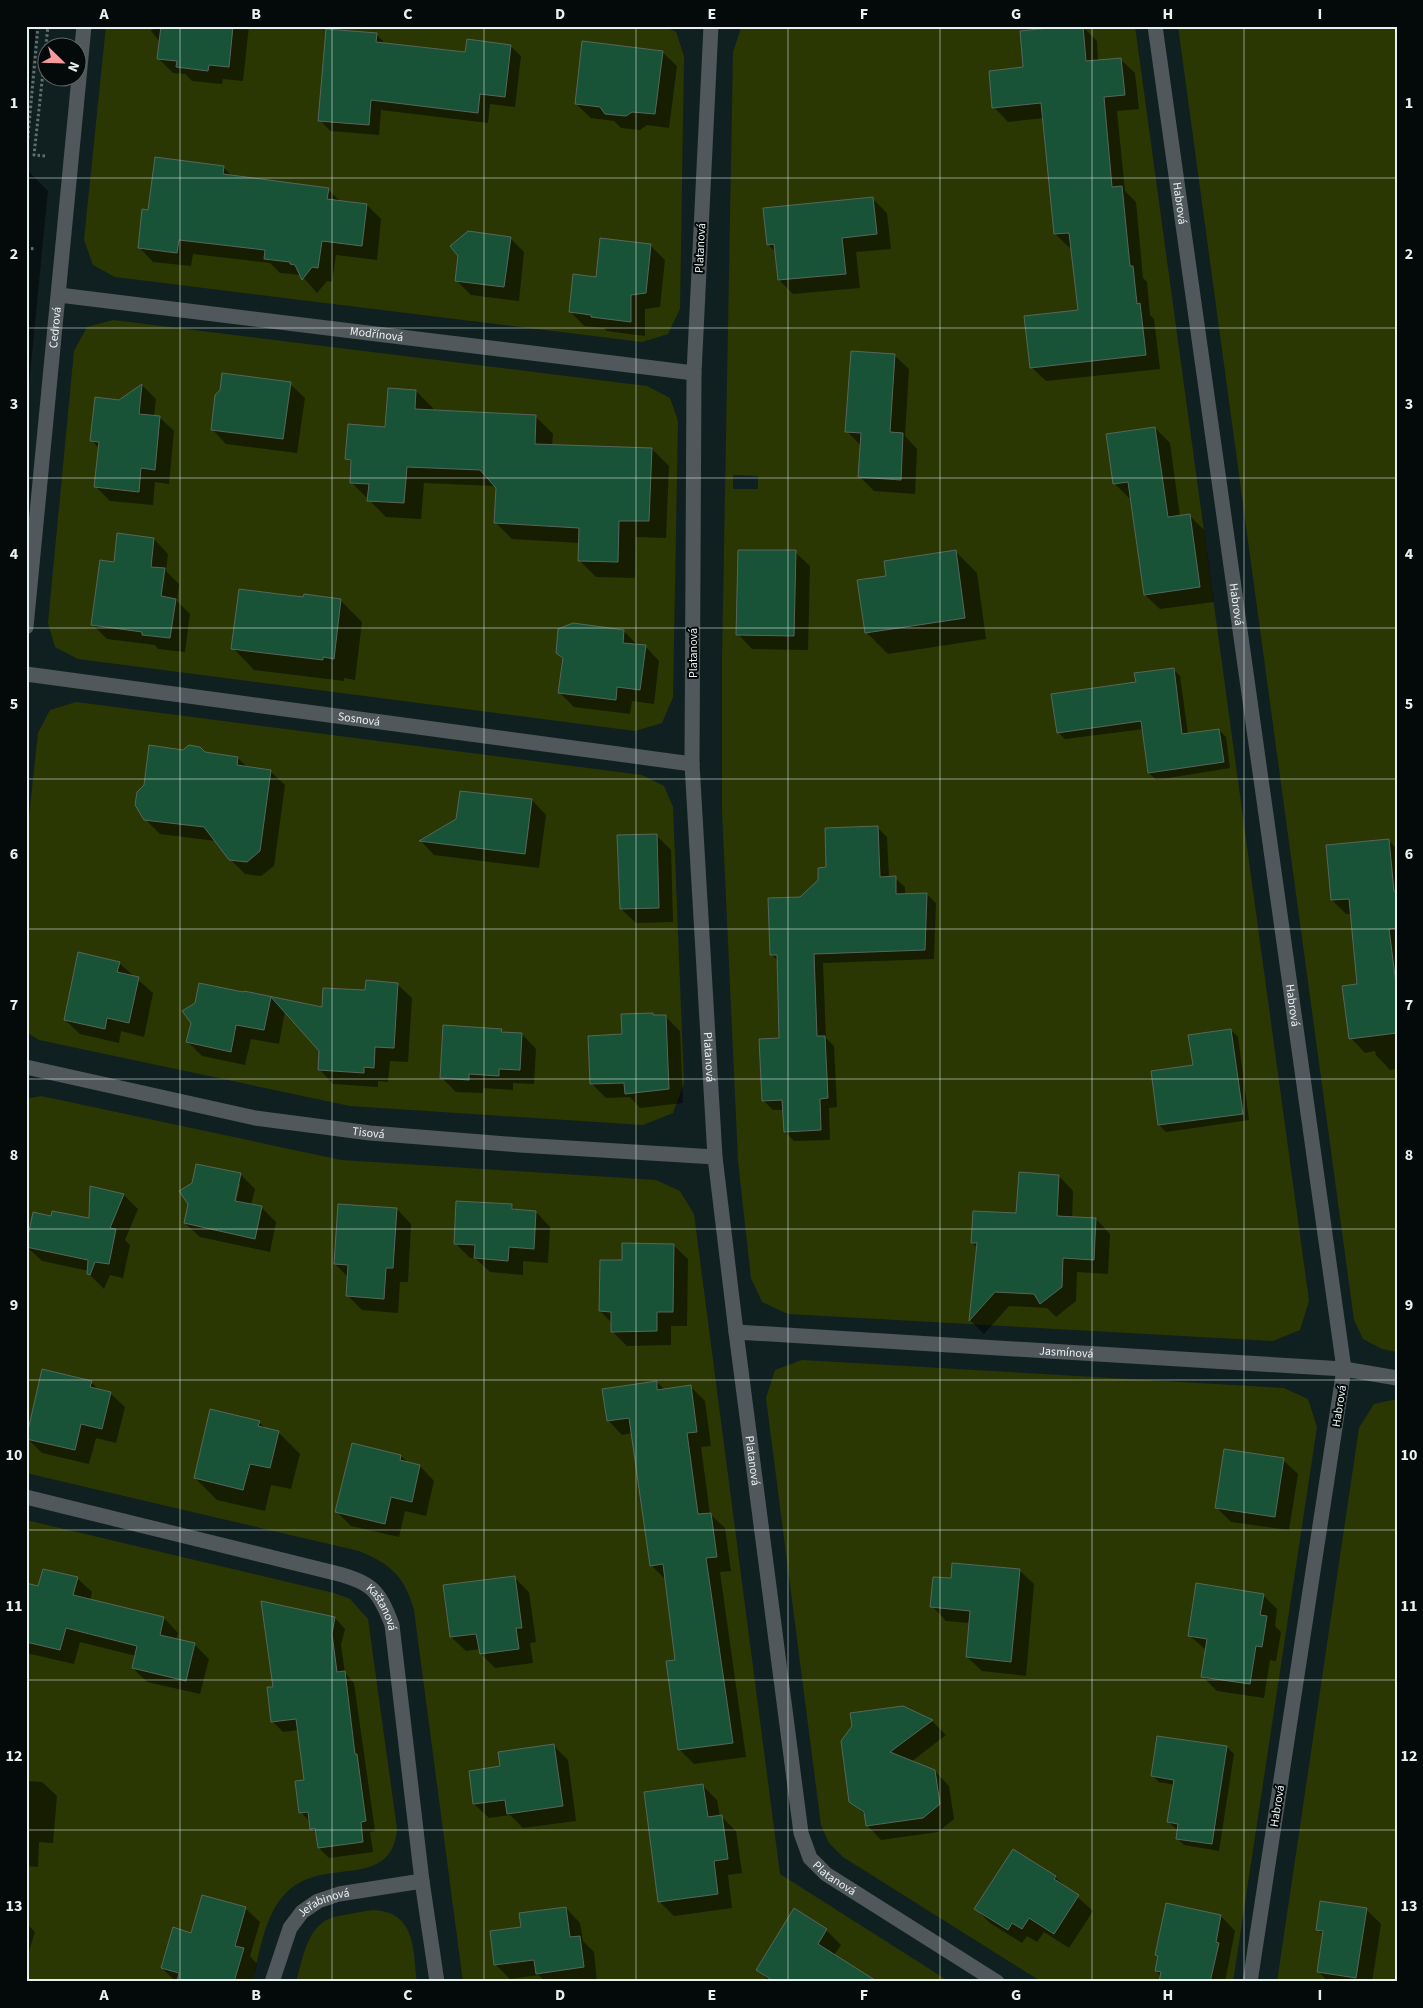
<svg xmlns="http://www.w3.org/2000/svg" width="1423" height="2008" font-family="'Source Sans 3',sans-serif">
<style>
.green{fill:#2a3703;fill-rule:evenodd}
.shadow{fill:#0007;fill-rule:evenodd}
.building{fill:#185337;stroke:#57665d}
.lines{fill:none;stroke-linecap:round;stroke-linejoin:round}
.path{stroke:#626f6f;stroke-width:3;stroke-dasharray:2.5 2.5;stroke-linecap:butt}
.street{stroke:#51585b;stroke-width:15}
.grid{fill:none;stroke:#e7f1f1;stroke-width:1;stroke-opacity:0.55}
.labels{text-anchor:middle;stroke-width:4;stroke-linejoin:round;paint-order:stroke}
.street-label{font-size:12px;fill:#e7f1f1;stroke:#040909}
.neatline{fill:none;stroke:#e7f1f1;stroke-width:2}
.grid-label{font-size:16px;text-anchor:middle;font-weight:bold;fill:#e7f1f1}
</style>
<rect width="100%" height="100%" fill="#102020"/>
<!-- green -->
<g class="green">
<path d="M 106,26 L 664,26 L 676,32 L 684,56 L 680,309 L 668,334 L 642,342 L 115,277 L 93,265 L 84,240 Z"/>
<path d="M 745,26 L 1135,26 L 1309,1301 L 1300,1330 L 1273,1341 L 788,1314 L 762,1302 L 751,1278 L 738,1161 L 722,811 L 722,659 L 733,52 L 741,28 ZM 733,475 L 758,476 L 758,489 L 733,489 Z"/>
<path d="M 1178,26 L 1397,26 L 1397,1352 L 1382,1349 L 1363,1339 L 1354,1320 Z"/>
<path d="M 113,320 L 647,386 L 670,398 L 678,421 L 673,697 L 662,723 L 635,731 L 78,659 L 55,647 L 48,623 L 74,351 L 87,327 Z"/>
<path d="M 76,702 L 642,775 L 664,786 L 673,807 L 684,1083 L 673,1113 L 643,1125 L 350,1106 L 39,1040 L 26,1032 L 26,845 L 38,733 L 50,710 Z"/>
<path d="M 41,1096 L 341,1160 L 656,1180 L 680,1191 L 694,1214 L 780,1874 L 950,1982 L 463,1982 L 414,1610 C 405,1577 391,1564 359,1551 L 26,1473 L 26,1099 Z"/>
<path d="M 802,1360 L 1284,1388 L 1308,1399 L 1317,1427 L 1233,1982 L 1042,1982 L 843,1857 L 829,1843 L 821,1825 L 766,1398 L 775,1370 Z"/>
<path d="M 1397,1399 L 1397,1982 L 1277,1982 L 1359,1428 L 1374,1404 Z"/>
<path d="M 26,1520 L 334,1593 L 350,1599 L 368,1619 L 397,1829 C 392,1892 322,1855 286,1893 C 264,1915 260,1953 252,1982 L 26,1982 Z"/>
<path d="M 373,1910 C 416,1912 413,1949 417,1982 L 296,1982 C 303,1959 307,1924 334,1917 C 347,1914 360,1912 373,1910 Z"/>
</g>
<!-- shadow -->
<g class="shadow">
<path d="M 26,26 L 36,26 L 26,129 Z"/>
<path d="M 156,26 L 249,26 L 243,81 L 223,79 L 222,84 L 192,81 L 185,74 L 173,73 L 158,58 L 160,42 L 151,31 Z"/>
<path d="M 1082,26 L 1097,41 L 1098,61 L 1120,59 L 1135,73 L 1139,109 L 1117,111 L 1125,191 L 1136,202 L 1143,278 L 1147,282 L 1150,315 L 1154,319 L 1160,369 L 1046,381 L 1031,367 L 1080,311 L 1072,248 L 1070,248 L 1055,234 L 1044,118 L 1008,122 L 994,107 L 1025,68 Z"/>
<path d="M 376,34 L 387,45 L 466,54 L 510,46 L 521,56 L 515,107 L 490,104 L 488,123 L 381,110 L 379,135 L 330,131 L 320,120 Z"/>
<path d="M 662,52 L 677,66 L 669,128 L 647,125 L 640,130 L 621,128 L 614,121 L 591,118 L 576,104 Z"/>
<path d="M 223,167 L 233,177 L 328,189 L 341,202 L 367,205 L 381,219 L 377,260 L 336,255 L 332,282 L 327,281 L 317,293 L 301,275 L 280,273 L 270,263 L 193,254 L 191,266 L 153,262 L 139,247 L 149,211 Z"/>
<path d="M 26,169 L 48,191 L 26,415 Z"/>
<path d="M 873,199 L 887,213 L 891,249 L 856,252 L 860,288 L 793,294 L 779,280 L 776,253 L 768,244 Z"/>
<path d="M 510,238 L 524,252 L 519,301 L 471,295 L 456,280 Z"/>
<path d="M 650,245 L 665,260 L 660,307 L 645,309 L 645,336 L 607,331 L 604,328 L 584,326 L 570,311 L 597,278 Z"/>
<path d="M 894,355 L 909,369 L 905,436 L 917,449 L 915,494 L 874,491 L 859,476 L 861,446 L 847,431 Z"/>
<path d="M 290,384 L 305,398 L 297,453 L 226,444 L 212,429 Z"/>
<path d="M 142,385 L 156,399 L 154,416 L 159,417 L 174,431 L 169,484 L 155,482 L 153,505 L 110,501 L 96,487 L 100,449 L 92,441 L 120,401 Z"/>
<path d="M 389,390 L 416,391 L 433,408 L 433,411 L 536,417 L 553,434 L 552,446 L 652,449 L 669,466 L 666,538 L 636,537 L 635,578 L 596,577 L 579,560 L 580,543 L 512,539 L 495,522 L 497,488 L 496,486 L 424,483 L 421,519 L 386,517 L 351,482 L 352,464 L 347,458 L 386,428 Z"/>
<path d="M 1155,428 L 1170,443 L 1180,517 L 1190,516 L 1204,530 L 1214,602 L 1160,609 L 1145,595 L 1131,497 L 1129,498 L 1114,483 Z"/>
<path d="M 118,535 L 154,539 L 168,554 L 166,571 L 179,584 L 177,601 L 190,614 L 185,652 L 158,649 L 155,645 L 107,639 L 93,625 L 115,563 Z"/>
<path d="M 955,551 L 977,573 L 986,639 L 888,654 L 866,632 L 887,577 Z"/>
<path d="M 795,552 L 810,566 L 808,650 L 752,649 L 738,634 Z"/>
<path d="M 305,596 L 341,601 L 362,622 L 355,680 L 344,678 L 344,681 L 254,670 L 233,648 L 304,599 Z"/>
<path d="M 624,631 L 638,646 L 645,646 L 659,661 L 654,704 L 632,701 L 630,714 L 574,707 L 560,693 L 564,660 L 557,653 Z"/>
<path d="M 1173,669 L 1180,676 L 1188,734 L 1219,730 L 1226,737 L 1230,768 L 1156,780 L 1149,773 L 1144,729 L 1065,739 L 1058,732 L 1137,683 Z"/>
<path d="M 205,754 L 238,758 L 248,768 L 270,771 L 285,785 L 274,866 L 261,876 L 245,874 L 230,859 L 216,841 L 160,834 L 145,819 Z"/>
<path d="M 532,800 L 546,815 L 539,868 L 434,855 L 421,841 L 457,820 Z"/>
<path d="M 878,828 L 887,837 L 889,878 L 895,878 L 905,887 L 905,895 L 927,894 L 936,903 L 934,959 L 823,963 L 826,1038 L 834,1046 L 837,1107 L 829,1108 L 830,1140 L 794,1141 L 785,1132 L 784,1110 L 773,1110 L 764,1101 L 780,1039 L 778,961 L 771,954 L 801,898 L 819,881 L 827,869 Z"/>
<path d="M 656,835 L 671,850 L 673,922 L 636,923 L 621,909 Z"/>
<path d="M 1389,841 L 1397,849 L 1397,1069 L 1390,1070 L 1376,1055 L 1375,1051 L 1365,1053 L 1351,1038 L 1358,985 L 1352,914 L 1346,914 L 1332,900 Z"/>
<path d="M 119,963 L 153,993 L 144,1037 L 121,1031 L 119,1043 L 80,1034 L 65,1020 Z"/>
<path d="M 397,984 L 412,998 L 408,1062 L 390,1061 L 388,1082 L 378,1081 L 378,1087 L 333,1084 L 319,1069 L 321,1051 L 285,1011 L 279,1044 L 251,1039 L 245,1065 L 202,1056 L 188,1042 L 245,992 L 323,1009 L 366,992 Z"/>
<path d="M 652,1014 L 655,1016 L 665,1016 L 680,1031 L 683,1103 L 640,1108 L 630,1097 L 606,1098 L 592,1084 L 624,1036 Z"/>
<path d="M 501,1030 L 505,1033 L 522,1034 L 536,1049 L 534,1084 L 513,1083 L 513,1090 L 483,1088 L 483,1093 L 456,1092 L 441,1077 Z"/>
<path d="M 1231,1030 L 1238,1037 L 1249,1120 L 1166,1132 L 1159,1125 L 1194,1066 Z"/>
<path d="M 240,1174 L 255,1189 L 251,1205 L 262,1208 L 276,1222 L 270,1252 L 200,1237 L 185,1223 ZM 237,1184 L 240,1184 L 235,1207 L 233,1207 Z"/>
<path d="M 1059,1176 L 1073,1191 L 1072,1218 L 1096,1219 L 1110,1234 L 1108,1274 L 1077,1272 L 1076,1301 L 1056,1317 L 1047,1308 L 1009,1306 L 984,1334 L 970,1320 L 978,1248 L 972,1243 L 1018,1215 Z"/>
<path d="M 124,1195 L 138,1209 L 125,1240 L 130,1245 L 123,1278 L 110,1275 L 104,1289 L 89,1274 L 89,1271 L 42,1261 L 27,1247 L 52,1217 L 90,1220 Z"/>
<path d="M 511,1205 L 517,1211 L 536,1212 L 550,1227 L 548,1263 L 523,1261 L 523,1275 L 490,1272 L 475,1258 L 470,1258 L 455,1243 Z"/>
<path d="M 397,1209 L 411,1224 L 408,1282 L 400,1282 L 398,1313 L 362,1310 L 347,1295 L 348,1277 L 335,1264 Z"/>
<path d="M 673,1245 L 688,1259 L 687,1326 L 671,1326 L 671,1345 L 627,1346 L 612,1331 L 612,1323 L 600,1311 L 623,1261 Z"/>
<path d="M 91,1382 L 99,1390 L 110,1393 L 125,1407 L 116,1443 L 96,1438 L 89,1464 L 42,1453 L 27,1438 Z"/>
<path d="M 657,1382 L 665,1390 L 690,1386 L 705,1401 L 711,1446 L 701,1447 L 710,1514 L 725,1528 L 731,1571 L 720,1572 L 746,1757 L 694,1764 L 679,1749 L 676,1661 L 666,1580 L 651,1565 L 632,1433 L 622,1435 L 608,1420 Z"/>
<path d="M 259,1422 L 267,1430 L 278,1432 L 300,1454 L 291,1489 L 271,1485 L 265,1511 L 217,1500 L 195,1478 Z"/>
<path d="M 401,1456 L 408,1463 L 420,1466 L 434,1481 L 426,1516 L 405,1511 L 399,1537 L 351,1526 L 337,1512 Z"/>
<path d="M 1283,1460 L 1298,1474 L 1289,1530 L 1231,1522 L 1216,1507 Z"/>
<path d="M 1019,1570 L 1034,1584 L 1026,1676 L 982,1671 L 967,1657 L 970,1623 L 946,1621 L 932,1606 L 952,1580 Z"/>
<path d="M 514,1577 L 529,1592 L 536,1642 L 530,1643 L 533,1663 L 495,1668 L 481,1654 L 480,1649 L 466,1651 L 451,1637 L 444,1586 Z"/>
<path d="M 77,1578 L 92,1592 L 90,1601 L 164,1618 L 178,1633 L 176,1640 L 194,1644 L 209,1659 L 200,1694 L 147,1682 L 133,1668 L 136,1656 L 80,1642 L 74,1664 L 26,1653 L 26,1585 L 39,1588 Z"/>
<path d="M 1263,1595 L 1277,1609 L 1275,1626 L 1281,1632 L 1276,1661 L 1270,1660 L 1264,1698 L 1217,1691 L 1203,1677 L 1207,1651 L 1190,1636 Z"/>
<path d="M 335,1618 L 345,1629 L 341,1645 L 345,1673 L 354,1683 L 375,1831 L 370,1832 L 373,1852 L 329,1858 L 319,1848 L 317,1834 L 311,1828 L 310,1822 L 301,1812 L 305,1781 L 298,1730 L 283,1732 L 273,1722 L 274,1688 Z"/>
<path d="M 903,1707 L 932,1721 L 946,1735 L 911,1762 L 935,1771 L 949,1786 L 954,1819 L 938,1832 L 881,1840 L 867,1825 L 866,1816 L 850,1801 Z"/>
<path d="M 1158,1737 L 1227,1747 L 1234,1754 L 1219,1851 L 1184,1845 L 1177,1838 L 1179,1829 L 1176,1829 L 1169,1822 L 1175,1785 L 1159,1782 L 1152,1775 Z"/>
<path d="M 554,1746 L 568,1760 L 576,1821 L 523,1828 L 510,1815 L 489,1818 L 474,1804 L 501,1767 Z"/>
<path d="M 26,1781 L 42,1782 L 57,1796 L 53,1843 L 39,1842 L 38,1867 L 26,1866 Z"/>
<path d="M 703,1786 L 717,1800 L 720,1817 L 722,1817 L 736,1831 L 742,1873 L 728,1875 L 732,1908 L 674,1916 L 659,1901 Z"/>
<path d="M 1055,1877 L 1093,1911 L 1069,1948 L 1044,1932 L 1037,1942 L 1027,1936 L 1022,1943 L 990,1923 L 976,1909 Z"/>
<path d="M 245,1908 L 260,1922 L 250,1956 L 257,1964 L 252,1982 L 176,1982 L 162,1968 Z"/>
<path d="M 566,1908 L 580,1923 L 583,1941 L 594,1952 L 597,1982 L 545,1982 L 539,1975 L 510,1979 L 496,1965 L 522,1928 Z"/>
<path d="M 1366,1909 L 1381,1924 L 1372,1982 L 1328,1982 L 1318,1971 L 1324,1935 L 1317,1929 Z"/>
<path d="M 794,1910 L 826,1930 L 841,1945 L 834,1955 L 868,1982 L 770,1982 L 757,1969 Z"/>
<path d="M 1221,1916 L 1235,1931 L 1225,1982 L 1160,1982 L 1161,1976 L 1156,1971 L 1159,1957 L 1156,1954 Z"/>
<path d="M 26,1923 L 35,1932 L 26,1961 Z"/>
</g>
<!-- building -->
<g class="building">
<path d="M 161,26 L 233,26 L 229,67 L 209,65 L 208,71 L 176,67 L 177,61 L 157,59 Z"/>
<path d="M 1068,26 L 1083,26 L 1086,61 L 1121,58 L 1125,95 L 1104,97 L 1112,187 L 1122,186 L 1130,266 L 1133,266 L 1137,304 L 1140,303 L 1146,355 L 1030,368 L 1024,316 L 1078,310 L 1069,233 L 1054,234 L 1041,103 L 992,108 L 989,71 L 1023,67 L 1020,31 Z"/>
<path d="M 326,29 L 377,33 L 376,42 L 465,52 L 467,39 L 511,45 L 505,97 L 480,94 L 478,113 L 371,100 L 369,125 L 318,121 Z"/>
<path d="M 582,41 L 663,51 L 655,114 L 632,112 L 626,116 L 605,114 L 600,107 L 575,104 Z"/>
<path d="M 155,157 L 224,166 L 223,174 L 329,188 L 327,199 L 367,204 L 362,246 L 322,241 L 318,268 L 312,267 L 302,280 L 295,265 L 290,264 L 290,262 L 264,259 L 265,250 L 179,240 L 177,253 L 138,248 L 142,209 L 148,210 Z"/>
<path d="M 873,197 L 877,234 L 842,238 L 846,274 L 778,280 L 774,244 L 767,245 L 763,208 Z"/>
<path d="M 468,231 L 511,237 L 504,287 L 455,281 L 458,256 L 450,246 Z"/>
<path d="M 600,238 L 651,244 L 646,293 L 631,295 L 631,322 L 591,317 L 591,315 L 569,312 L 573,274 L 596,277 Z"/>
<path d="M 851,351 L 895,354 L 890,432 L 903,433 L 901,480 L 858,477 L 861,433 L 845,432 Z"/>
<path d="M 222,373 L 291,382 L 283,439 L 211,430 L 215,395 L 220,390 Z"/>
<path d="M 142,384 L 139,414 L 160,416 L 155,470 L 141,468 L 139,492 L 94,487 L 99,442 L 90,441 L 95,397 L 119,400 Z"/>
<path d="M 388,388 L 416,390 L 415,409 L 536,415 L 535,444 L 652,448 L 649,521 L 619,521 L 618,562 L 578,561 L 579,528 L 494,523 L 496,488 L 480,470 L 407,467 L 404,503 L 367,501 L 369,484 L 350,483 L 351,460 L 345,459 L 348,424 L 385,427 Z"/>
<path d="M 1155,427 L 1168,517 L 1190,514 L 1200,587 L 1144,595 L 1128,482 L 1113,484 L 1106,434 Z"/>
<path d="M 117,533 L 154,538 L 151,567 L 165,568 L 161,596 L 176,599 L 170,638 L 142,635 L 142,632 L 91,625 L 100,560 L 114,562 Z"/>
<path d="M 738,550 L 796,550 L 794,636 L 736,635 Z"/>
<path d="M 956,550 L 965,618 L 865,633 L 857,580 L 886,576 L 884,561 Z"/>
<path d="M 239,589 L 303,597 L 304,594 L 341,599 L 334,659 L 323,657 L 323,660 L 231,649 Z"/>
<path d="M 573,623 L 624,630 L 623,643 L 646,645 L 640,690 L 617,687 L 616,700 L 558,693 L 563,658 L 556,653 L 558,629 Z"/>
<path d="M 1174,668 L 1182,734 L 1219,729 L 1224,762 L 1148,773 L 1141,721 L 1057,733 L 1051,694 L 1136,682 L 1134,673 Z"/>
<path d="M 149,745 L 183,750 L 189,745 L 200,747 L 205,752 L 238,757 L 237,765 L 271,770 L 260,851 L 247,862 L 229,860 L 204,827 L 144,820 L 135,805 L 137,792 L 144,785 Z"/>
<path d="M 460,791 L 532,799 L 525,854 L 419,841 L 456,819 Z"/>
<path d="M 878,826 L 880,877 L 896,876 L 896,894 L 927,893 L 925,950 L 814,954 L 817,1036 L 825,1036 L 828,1098 L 820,1099 L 821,1130 L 784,1132 L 782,1100 L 762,1101 L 759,1039 L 779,1038 L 777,955 L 770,955 L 768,898 L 800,897 L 818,880 L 818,868 L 826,867 L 825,828 Z"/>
<path d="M 657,834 L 659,908 L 620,909 L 617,835 Z"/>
<path d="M 1389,839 L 1394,891 L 1397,891 L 1397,928 L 1389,929 L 1397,991 L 1397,1033 L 1349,1039 L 1342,986 L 1357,984 L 1349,899 L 1331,900 L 1326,845 Z"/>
<path d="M 78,952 L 120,962 L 117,972 L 139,977 L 129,1023 L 107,1018 L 105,1029 L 64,1020 Z"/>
<path d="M 366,980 L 398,983 L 394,1048 L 375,1047 L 374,1068 L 364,1067 L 364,1073 L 318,1070 L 319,1051 L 271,997 L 264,1030 L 236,1025 L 231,1052 L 186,1042 L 191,1023 L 182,1011 L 195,1003 L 199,983 L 243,992 L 244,991 L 322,1007 L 323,988 L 365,990 Z"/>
<path d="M 653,1013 L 653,1015 L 666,1015 L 669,1089 L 625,1094 L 624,1083 L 590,1084 L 588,1036 L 622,1034 L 621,1014 Z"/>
<path d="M 443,1025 L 502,1029 L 501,1032 L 522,1033 L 520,1070 L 499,1069 L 499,1076 L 469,1074 L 469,1080 L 440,1078 Z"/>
<path d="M 1231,1029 L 1243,1114 L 1158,1125 L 1151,1071 L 1193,1065 L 1188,1035 Z"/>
<path d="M 196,1164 L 241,1173 L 235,1201 L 262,1206 L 255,1239 L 184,1223 L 188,1204 L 179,1191 L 192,1183 Z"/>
<path d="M 1019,1172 L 1059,1175 L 1057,1216 L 1096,1218 L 1094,1260 L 1063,1258 L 1062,1287 L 1040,1304 L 1034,1294 L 995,1292 L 969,1321 L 977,1243 L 971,1243 L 973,1211 L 1016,1213 Z"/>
<path d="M 90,1186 L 124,1194 L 110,1228 L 116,1229 L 109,1264 L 95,1262 L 90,1275 L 87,1274 L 88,1260 L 26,1247 L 26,1246 L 33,1212 L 51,1216 L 52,1211 L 89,1218 Z"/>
<path d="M 456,1201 L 512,1204 L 512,1209 L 536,1211 L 534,1249 L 509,1247 L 508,1261 L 474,1258 L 475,1245 L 454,1244 Z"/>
<path d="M 338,1204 L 397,1208 L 393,1268 L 386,1268 L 384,1299 L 346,1296 L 348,1265 L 334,1264 Z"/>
<path d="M 622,1243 L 674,1244 L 673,1312 L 657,1312 L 657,1331 L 611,1332 L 611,1312 L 599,1311 L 600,1260 L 622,1260 Z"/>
<path d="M 42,1369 L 92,1381 L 90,1387 L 111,1392 L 102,1429 L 81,1424 L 75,1450 L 26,1439 Z"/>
<path d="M 657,1381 L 657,1390 L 691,1385 L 697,1432 L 687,1433 L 698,1514 L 711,1513 L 717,1557 L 706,1558 L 733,1743 L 678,1750 L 666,1661 L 675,1660 L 663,1564 L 650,1566 L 629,1418 L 607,1421 L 602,1389 Z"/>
<path d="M 210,1409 L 260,1421 L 258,1426 L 279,1431 L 270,1468 L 250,1464 L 243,1490 L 194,1478 Z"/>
<path d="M 352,1443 L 401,1455 L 400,1460 L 420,1465 L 412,1502 L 391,1497 L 385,1524 L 335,1512 Z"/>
<path d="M 1224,1449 L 1284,1458 L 1275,1517 L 1215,1508 Z"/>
<path d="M 952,1563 L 1020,1569 L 1011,1662 L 966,1657 L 970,1611 L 930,1607 L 933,1577 L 951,1578 Z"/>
<path d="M 43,1569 L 78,1577 L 73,1595 L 164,1617 L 160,1635 L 195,1643 L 186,1681 L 132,1668 L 137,1646 L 66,1628 L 60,1650 L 26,1642 L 26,1583 L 38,1586 Z"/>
<path d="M 515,1576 L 522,1628 L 516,1628 L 519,1649 L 480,1654 L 476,1634 L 450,1637 L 443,1585 Z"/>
<path d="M 1196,1583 L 1264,1594 L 1260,1615 L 1267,1616 L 1262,1647 L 1256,1646 L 1250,1684 L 1201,1677 L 1207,1639 L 1188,1636 Z"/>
<path d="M 261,1601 L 335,1617 L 332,1634 L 337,1672 L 345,1671 L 355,1754 L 357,1754 L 366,1821 L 361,1822 L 363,1842 L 318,1848 L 315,1828 L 310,1829 L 308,1812 L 299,1813 L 295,1781 L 304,1780 L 296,1719 L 271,1722 L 267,1687 L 273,1687 Z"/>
<path d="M 903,1706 L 933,1720 L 890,1752 L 935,1770 L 940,1804 L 923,1818 L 866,1826 L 864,1812 L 849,1802 L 841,1741 L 852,1726 L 850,1713 Z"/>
<path d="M 1157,1736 L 1227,1746 L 1212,1844 L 1176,1839 L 1178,1824 L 1167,1822 L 1174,1780 L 1151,1776 Z"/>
<path d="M 554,1744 L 563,1806 L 507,1814 L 505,1800 L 473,1804 L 469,1771 L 500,1766 L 498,1752 Z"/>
<path d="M 703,1784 L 708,1817 L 722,1815 L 728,1859 L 714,1861 L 718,1894 L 658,1902 L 644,1792 Z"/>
<path d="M 1013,1849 L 1056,1876 L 1054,1879 L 1079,1895 L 1054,1934 L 1029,1918 L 1022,1929 L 1012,1923 L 1008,1930 L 974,1909 Z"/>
<path d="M 202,1895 L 246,1907 L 235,1946 L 244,1948 L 234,1982 L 177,1982 L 179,1973 L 161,1968 L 173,1927 L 191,1933 Z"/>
<path d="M 1320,1901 L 1367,1908 L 1356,1978 L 1317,1972 L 1323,1931 L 1316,1930 Z"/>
<path d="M 1166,1903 L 1221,1915 L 1216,1942 L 1219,1943 L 1210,1982 L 1159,1982 L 1161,1972 L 1155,1971 L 1158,1956 L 1155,1955 Z"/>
<path d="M 566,1907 L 570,1937 L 580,1936 L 584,1967 L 536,1974 L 534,1960 L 494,1965 L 490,1931 L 521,1927 L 519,1913 Z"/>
<path d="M 794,1908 L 827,1929 L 818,1944 L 878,1982 L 775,1982 L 756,1970 Z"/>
</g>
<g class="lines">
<!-- path -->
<g class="path">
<path d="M 45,156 L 34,155 L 48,26"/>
<path d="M 26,158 L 38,26"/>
<path d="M 26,248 L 36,249"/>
</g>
<!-- street -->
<g class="street">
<path id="s1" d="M 711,26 L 694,373 L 692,764 L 715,1157 L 736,1332 L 801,1833 L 810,1858 L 826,1874 L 997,1982"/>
<path id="s2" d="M 1155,26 L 1344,1369 L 1250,1982"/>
<path id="s3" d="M 59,295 L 694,373"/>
<path id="s4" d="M 26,627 L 84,26"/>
<path id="s5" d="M 26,674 L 692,764"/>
<path id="s6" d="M 26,1067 L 255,1118 L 370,1133 L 520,1145 L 715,1157"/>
<path id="s7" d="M 736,1332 L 1344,1369 L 1397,1378"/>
<path id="s8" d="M 26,1497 L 335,1573 C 371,1582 379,1590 392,1625 L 422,1881 L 437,1982"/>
<path id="s9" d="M 272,1982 L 290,1928 L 302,1912 L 318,1901 L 339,1894 L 422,1881"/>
</g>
</g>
<!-- grid -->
<path class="grid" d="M 180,26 L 180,1982M 332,26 L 332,1982M 484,26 L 484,1982M 636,26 L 636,1982M 788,26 L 788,1982M 940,26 L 940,1982M 1092,26 L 1092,1982M 1244,26 L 1244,1982M 26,178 L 1397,178M 26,328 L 1397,328M 26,478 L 1397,478M 26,628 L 1397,628M 26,779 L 1397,779M 26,929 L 1397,929M 26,1079 L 1397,1079M 26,1229 L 1397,1229M 26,1380 L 1397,1380M 26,1530 L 1397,1530M 26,1680 L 1397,1680M 26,1830 L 1397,1830"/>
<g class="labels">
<!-- street labels -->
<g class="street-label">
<text dy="4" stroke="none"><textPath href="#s2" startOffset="179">Habrová</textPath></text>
<text transform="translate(700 248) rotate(-87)" y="4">Platanová</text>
<text dy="4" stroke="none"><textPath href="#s4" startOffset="301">Cedrová</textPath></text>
<text dy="4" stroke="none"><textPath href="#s3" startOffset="320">Modřínová</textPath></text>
<text dy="4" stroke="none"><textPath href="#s2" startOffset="584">Habrová</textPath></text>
<text transform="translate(693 653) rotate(-90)" y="4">Platanová</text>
<text dy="4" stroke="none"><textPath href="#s5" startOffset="336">Sosnová</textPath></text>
<text dy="4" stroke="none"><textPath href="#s2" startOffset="989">Habrová</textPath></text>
<text dy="4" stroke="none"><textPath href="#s1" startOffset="1032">Platanová</textPath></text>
<text dy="4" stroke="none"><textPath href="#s6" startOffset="349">Tisová</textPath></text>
<text dy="4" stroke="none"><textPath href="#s7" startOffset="331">Jasmínová</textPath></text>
<text transform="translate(1339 1406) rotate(-81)" y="4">Habrová</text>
<text dy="4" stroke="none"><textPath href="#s1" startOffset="1438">Platanová</textPath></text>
<text dy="4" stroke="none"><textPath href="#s8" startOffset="380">Kaštanová</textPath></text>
<text transform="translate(1277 1806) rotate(-81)" y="4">Habrová</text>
<text dy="4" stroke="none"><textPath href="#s1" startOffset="1872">Platanová</textPath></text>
<text dy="4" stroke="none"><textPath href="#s9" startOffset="101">Jeřabinová</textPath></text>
</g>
</g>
<!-- border -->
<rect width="1423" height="2008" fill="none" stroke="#040909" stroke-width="55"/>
<!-- north arrow -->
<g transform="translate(62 62) rotate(113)"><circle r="24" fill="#040909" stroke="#5f6666"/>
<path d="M0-4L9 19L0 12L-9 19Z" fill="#f59b9c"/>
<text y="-8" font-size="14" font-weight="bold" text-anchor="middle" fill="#e7f1f1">N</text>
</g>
<rect x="28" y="28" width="1368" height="1952" class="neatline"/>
<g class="grid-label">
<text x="104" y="19">A</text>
<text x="256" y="19">B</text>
<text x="408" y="19">C</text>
<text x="560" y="19">D</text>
<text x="712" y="19">E</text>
<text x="864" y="19">F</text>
<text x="1016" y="19">G</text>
<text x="1168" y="19">H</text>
<text x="1320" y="19">I</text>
<text x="14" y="108">1</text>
<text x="1409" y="108">1</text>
<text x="14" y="259">2</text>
<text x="1409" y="259">2</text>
<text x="14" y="409">3</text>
<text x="1409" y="409">3</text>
<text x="14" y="559">4</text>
<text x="1409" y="559">4</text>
<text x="14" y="709">5</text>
<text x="1409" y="709">5</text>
<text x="14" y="859">6</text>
<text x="1409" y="859">6</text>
<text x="14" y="1010">7</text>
<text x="1409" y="1010">7</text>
<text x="14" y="1160">8</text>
<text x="1409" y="1160">8</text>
<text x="14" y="1310">9</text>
<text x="1409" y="1310">9</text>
<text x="14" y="1460">10</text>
<text x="1409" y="1460">10</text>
<text x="14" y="1611">11</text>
<text x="1409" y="1611">11</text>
<text x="14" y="1761">12</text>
<text x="1409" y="1761">12</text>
<text x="14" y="1911">13</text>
<text x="1409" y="1911">13</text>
<text x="104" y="2000">A</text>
<text x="256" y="2000">B</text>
<text x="408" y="2000">C</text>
<text x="560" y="2000">D</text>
<text x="712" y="2000">E</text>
<text x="864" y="2000">F</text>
<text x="1016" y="2000">G</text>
<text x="1168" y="2000">H</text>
<text x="1320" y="2000">I</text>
</g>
</svg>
